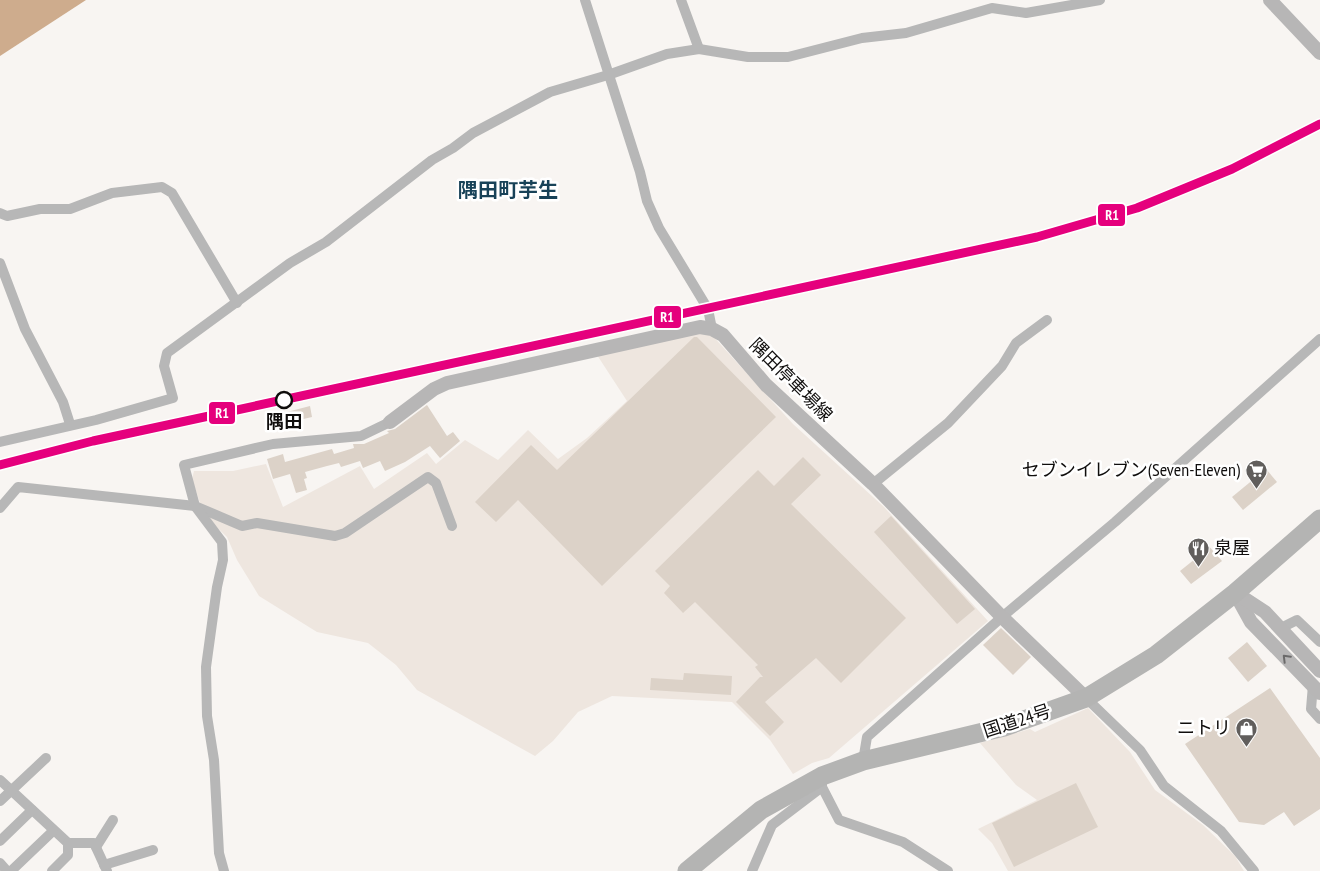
<svg xmlns="http://www.w3.org/2000/svg" width="1320" height="871" font-family="'PT Sans Narrow','Noto Sans JP',sans-serif">
<style>
.built{fill:#eee6df}
.water{fill:#ceac8d}
.building{fill:#dcd2c8}
.lines{fill:none;stroke-linecap:round;stroke-linejoin:round}
.street{stroke:#b7b7b7;stroke-width:10}
.secondary{stroke:#b7b6b6;stroke-width:14}
.highway{stroke:#b4b4b3;stroke-width:19}
.rail-1-casing{stroke:#fff;stroke-width:12}
.rail-1{stroke:#e5007d;stroke-width:9}
.oneway{stroke:#6b6a6a}
.stop-dot{fill:#fff;stroke:#0f0d0c;stroke-width:2.5}
.labels{text-anchor:middle;stroke-width:5;stroke-linejoin:round;paint-order:stroke}
.street-label{font-size:18px;fill:#0f0d0c;stroke:#fff}
.stop-label{font-size:18px;font-weight:bold;fill:#0f0d0c;stroke:#fff}
.poi-label{font-size:18px;fill:#0f0d0c;stroke:#fff;text-anchor:end}
.quarter-label{font-size:20px;font-weight:bold;fill:#184258;stroke:#fff}
.line-badge{stroke:#fff;stroke-width:2}
.badge-label{font-size:14px;text-anchor:middle;font-weight:bold;fill:#fff}
</style>
<rect width="100%" height="100%" fill="#f8f5f2"/>
<!-- built -->
<g class="built">
<path d="M 702,331 L 711,334 L 793,424 L 884,507 L 988,621 L 829,758 L 812,763 L 793,774 L 770,740 L 732,702 L 612,696 L 578,712 L 553,741 L 535,756 L 417,690 L 396,665 L 368,643 L 317,632 L 259,596 L 237,560 L 227,537 L 204,515 L 192,479 L 194,471 L 233,471 L 266,464 L 283,507 L 360,466 L 374,489 L 427,453 L 436,464 L 465,440 L 498,460 L 528,430 L 558,459 L 587,438 L 627,401 L 597,355 Z"/>
<path d="M 1088,708 L 1130,752 L 1155,790 L 1203,825 L 1235,856 L 1244,871 L 1008,871 L 992,843 L 978,829 L 1037,800 L 1016,785 L 980,743 L 1030,729 L 1035,732 Z"/>
</g>
<!-- water -->
<path class="water" d="M 0,0 L 86,0 L 0,56 Z"/>
<!-- building -->
<g class="building">
<path d="M 694,337 L 697,337 L 776,417 L 602,586 L 518,500 L 496,522 L 475,502 L 531,445 L 557,470 Z"/>
<path d="M 427,405 L 447,436 L 453,432 L 460,441 L 440,458 L 430,446 L 405,462 L 385,471 L 380,461 L 363,468 L 360,461 L 341,467 L 339,463 L 327,466 L 305,472 L 307,478 L 304,479 L 307,490 L 296,493 L 290,474 L 273,479 L 267,459 L 283,454 L 285,462 L 332,449 L 334,454 L 354,448 L 353,444 L 364,444 L 389,433 L 387,431 L 395,429 Z"/>
<path d="M 310,406 L 312,417 L 286,423 L 283,413 Z"/>
<path d="M 803,457 L 821,475 L 791,504 L 906,618 L 841,683 L 816,658 L 765,702 L 784,722 L 770,736 L 736,702 L 760,677 L 763,677 L 755,667 L 758,665 L 695,602 L 683,613 L 664,593 L 670,586 L 655,571 L 758,470 L 774,486 Z"/>
<path d="M 1266,469 L 1277,482 L 1243,510 L 1232,497 Z"/>
<path d="M 891,516 L 975,609 L 957,624 L 874,532 Z"/>
<path d="M 1207,544 L 1222,561 L 1191,584 L 1180,571 L 1200,555 L 1198,552 Z"/>
<path d="M 1001,628 L 1031,657 L 1013,675 L 983,645 Z"/>
<path d="M 1247,642 L 1267,666 L 1248,682 L 1228,658 Z"/>
<path d="M 684,673 L 732,676 L 731,695 L 650,690 L 651,678 L 683,680 Z"/>
<path d="M 1270,688 L 1320,758 L 1320,809 L 1294,826 L 1284,812 L 1264,825 L 1239,822 L 1185,744 Z"/>
<path d="M 1076,783 L 1098,827 L 1014,867 L 992,823 Z"/>
</g>
<g class="lines">
<!-- street -->
<g class="street">
<path d="M 585,0 L 640,172 L 647,201 L 659,228 L 708,309 L 712,329"/>
<path d="M 681,0 L 699,49"/>
<path d="M 0,213 L 7,216 L 40,209 L 70,209 L 112,193 L 162,187 L 172,193 L 237,303"/>
<path d="M 0,263 L 25,329 L 63,402 L 70,424"/>
<path d="M 0,442 L 96,420 L 173,398 L 164,366 L 167,353 L 290,263 L 326,242 L 432,160 L 453,148 L 473,133 L 550,92 L 608,75 L 667,54 L 699,49 L 748,57 L 788,57 L 862,38 L 906,33 L 992,8 L 1026,13 L 1100,0"/>
<path d="M 873,484 L 948,423 L 1002,366 L 1016,343 L 1047,320"/>
<path d="M 0,508 L 18,487 L 195,506 L 242,526 L 257,523 L 335,536 L 345,533 L 428,477 L 436,483 L 452,526"/>
<path d="M 1279,629 L 1297,620 L 1320,642"/>
<path d="M 1313,685 L 1311,709 L 1320,719"/>
<path d="M 1086,698 L 1140,750 L 1164,786 L 1221,831 L 1254,871"/>
<path d="M 863,761 L 867,737 L 1002,617 L 1115,522 L 1320,339"/>
<path d="M 0,780 L 68,843 L 94,843 L 107,871"/>
<path d="M 822,787 L 839,820 L 903,842 L 948,871"/>
<path d="M 0,801 L 46,758"/>
<path d="M 0,841 L 32,810"/>
<path d="M 96,847 L 113,820"/>
<path d="M 0,863 L 7,871"/>
<path d="M 104,865 L 153,850"/>
<path d="M 11,871 L 53,831"/>
<path d="M 52,871 L 68,855 L 68,843"/>
<path d="M 224,871 L 219,853 L 214,760 L 207,716 L 206,667 L 217,587 L 223,560 L 222,542 L 195,506 L 184,465 L 273,444 L 361,436 L 390,422"/>
<path d="M 752,871 L 772,825 L 822,787 L 822,781"/>
</g>
<!-- secondary -->
<g class="secondary">
<path d="M 1270,0 L 1320,53"/>
<path d="M 390,422 L 434,389 L 447,383 L 700,327 L 712,329 L 723,335 L 766,385 L 873,484 L 1002,617 L 1086,698"/>
<path d="M 1235,593 L 1251,622 L 1320,693"/>
<path d="M 1236,593 L 1265,612 L 1320,671"/>
</g>
<!-- highway -->
<path class="highway" d="M 687,871 L 761,810 L 822,776 L 863,761 L 1004,727 L 1086,698 L 1156,655 L 1235,593 L 1320,519"/>
<defs>
<path id="rail-1" d="M 0,465 L 93,441 L 1037,237 L 1137,208 L 1232,169 L 1320,124"/>
</defs>
<!-- rail-1 casing -->
<use href="#rail-1" class="rail-1-casing"/>
<!-- rail-1 -->
<use href="#rail-1" class="rail-1"/>
</g>
<!-- one-way arrows -->
<defs><path id="oneway-chevron" d="M-2-3.5L2.5 0L-2 3.5" fill="none" stroke-width="1.6" stroke-linecap="round" stroke-linejoin="round" transform="scale(1.25)"/></defs>
<use class="oneway" href="#oneway-chevron" transform="translate(1286 658) rotate(-135)"/>
<!-- icons -->
<defs>
<symbol id="supermarket-pin" viewBox="-11 -11 22 30"><path d="M0 17L-7.5 6A9.5 9.5 0 1 1 7.5 6Z" fill="#615e5c" stroke="#fff"/><path d="M-6-5.5h2.5l.6 2H6L4.5 2H-2.5L-4.4-4H-6ZM-1.5 3.2a1.3 1.3 0 1 0 .1 0ZM3 3.2a1.3 1.3 0 1 0 .1 0Z" fill="#fff"/></symbol>
<symbol id="restaurant-pin" viewBox="-11 -11 22 30"><path d="M0 17L-7.5 6A9.5 9.5 0 1 1 7.5 6Z" fill="#615e5c" stroke="#fff"/><path d="M-5-6h1v4h1v-4h1v4h1v-4h1v5L-1.5 .5V6h-2V.5L-5-1ZM5-6V6H3V1.5H1.5Q1.5-4 5-6Z" fill="#fff"/></symbol>
<symbol id="shop-pin" viewBox="-11 -11 22 30"><path d="M0 17L-7.5 6A9.5 9.5 0 1 1 7.5 6Z" fill="#615e5c" stroke="#fff"/><path d="M-5-2.5h2.3a2.7 3.5 0 0 1 5.4 0H5L5.5 6h-11ZM-1.5-2.5h3a1.5 2.3 0 0 0-3 0Z" fill="#fff"/></symbol>
</defs>
<g fill-rule="evenodd">
<use href="#supermarket-pin" x="1244" y="458" width="25" height="34"/>
<use href="#restaurant-pin" x="1186" y="536" width="25" height="34"/>
<use href="#shop-pin" x="1234" y="716" width="25" height="34"/>
</g>
<!-- markers -->
<circle class="stop-dot" cx="284" cy="400" r="8"/>
<g class="labels">
<!-- street labels -->
<g class="street-label">
<text transform="translate(791 380) rotate(45)" y="6">隅田停車場線</text>
<text transform="translate(1017 721) rotate(-18)" y="6">国道24号</text>
</g>
<!-- stop labels -->
<g class="stop-label">
<text x="284" y="428">隅田</text>
</g>
<!-- poi labels -->
<g class="poi-label">
<text x="1240" y="476">セブンイレブン(Seven-Eleven)</text>
<text x="1214" y="554" text-anchor="start">泉屋</text>
<text x="1231" y="734">ニトリ</text>
</g>
<!-- quarter labels -->
<g class="quarter-label">
<text x="508" y="197">隅田町芋生</text>
</g>
</g>
<g class="line-badge">
<rect x="1097" y="203" width="29" height="24" rx="5" fill="#e5007d"/>
<rect x="653" y="305" width="29" height="24" rx="5" fill="#e5007d"/>
<rect x="208" y="401" width="28" height="24" rx="5" fill="#e5007d"/>
</g>
<g class="badge-label">
<text x="1112" y="220">R1</text>
<text x="667" y="322">R1</text>
<text x="222" y="418">R1</text>
</g>
</svg>
